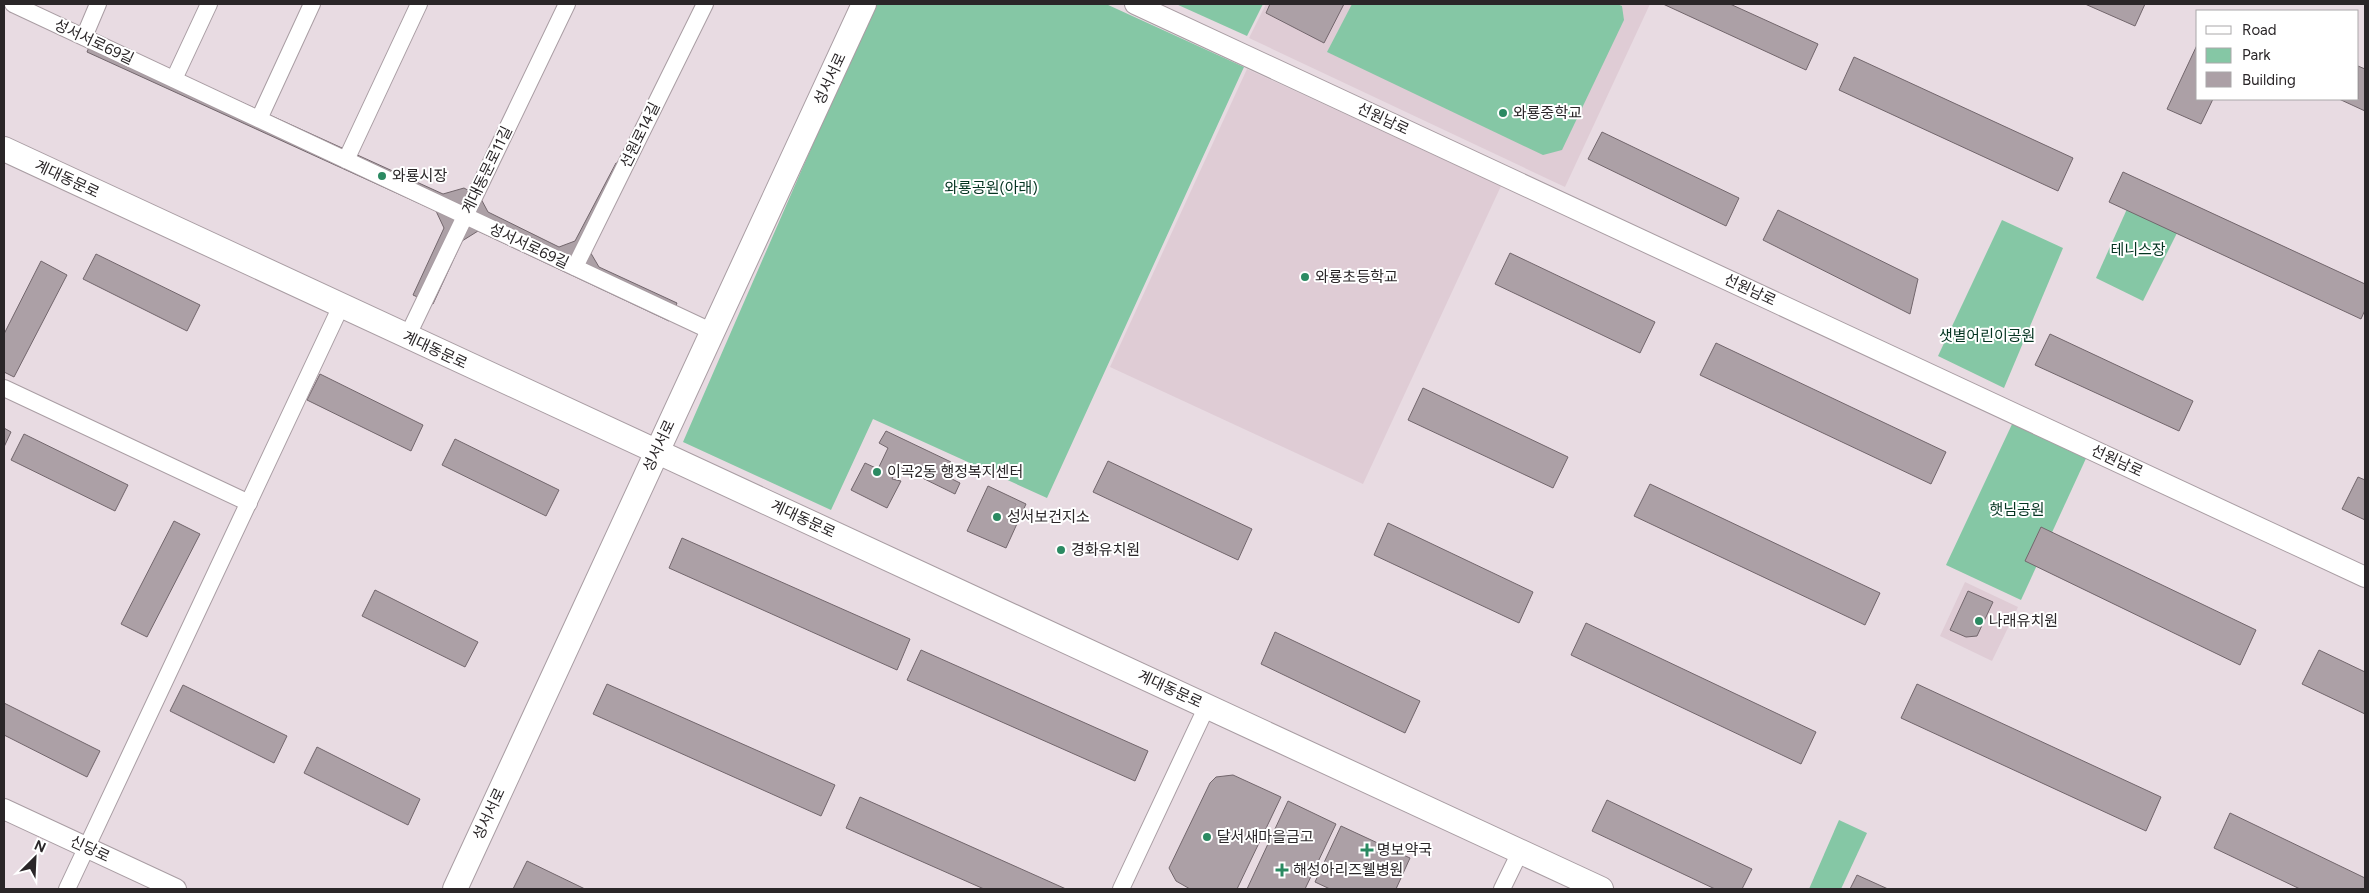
<svg xmlns="http://www.w3.org/2000/svg" width="2369" height="893" font-family="Figtree,'Noto Sans KR',sans-serif">
<style>
.built{fill:#dfccd5}
.green{fill:#85c7a5}
.building{fill:#aca0a6;stroke:#72666c}
.lines{fill:none;stroke-linecap:round;stroke-linejoin:round}
.minor-casing{stroke:#a99da3;stroke-width:18}
.tertiary-casing{stroke:#a99da3;stroke-width:22}
.secondary-casing{stroke:#a99da3;stroke-width:26}
.minor{stroke:#fff;stroke-width:16}
.tertiary{stroke:#fff;stroke-width:20}
.secondary{stroke:#fff;stroke-width:24}
.poi-dot{fill:#2b8a62;stroke:#fff;stroke-width:2}
.labels{text-anchor:middle;stroke-width:4;stroke-linejoin:round;paint-order:stroke}
.street-label{font-size:15px;fill:#2a2628;stroke:#fff}
.poi-label{font-size:15px;fill:#2a2628;stroke:#fff;text-anchor:start}
.park-label{font-size:15px;fill:#043421;stroke:#fff}
</style>
<rect width="100%" height="100%" fill="#e8dbe2"/>
<!-- built -->
<g class="built">
<path d="M 1266,4 L 1650,4 L 1565,187 L 1249,38 Z"/>
<path d="M 1247,69 L 1501,186 L 1363,484 L 1110,367 Z"/>
<path d="M 1965,582 L 2018,607 L 1992,661 L 1940,636 Z"/>
</g>
<!-- green -->
<g class="green">
<path d="M 874,4 L 1106,4 L 1244,67 L 1047,498 L 873,419 L 831,510 L 683,442 Z"/>
<path d="M 1176,4 L 1263,4 L 1247,36 Z"/>
<path d="M 1352,4 L 1617,4 L 1622,6 L 1624,20 L 1562,150 L 1543,155 L 1327,52 Z"/>
<path d="M 2127,209 L 2177,233 L 2143,301 L 2096,278 Z"/>
<path d="M 2002,220 L 2063,248 L 2004,388 L 1938,356 Z"/>
<path d="M 2014,420 L 2088,454 L 2021,600 L 1946,565 Z"/>
<path d="M 1839,820 L 1867,833 L 1841,889 L 1809,889 Z"/>
</g>
<!-- building -->
<g class="building">
<path d="M 1270,4 L 1344,4 L 1324,43 L 1266,13 Z"/>
<path d="M 1663,4 L 1730,4 L 1818,44 L 1806,70 Z"/>
<path d="M 2085,4 L 2145,4 L 2135,26 Z"/>
<path d="M 94,35 L 443,194 L 464,188 L 480,197 L 488,212 L 559,247 L 575,241 L 616,163 L 631,165 L 589,250 L 599,267 L 677,303 L 669,321 L 478,231 L 462,241 L 433,304 L 413,295 L 444,228 L 436,211 L 87,52 Z"/>
<path d="M 2198,43 L 2198,99 L 2213,99 L 2201,124 L 2167,109 Z"/>
<path d="M 1854,57 L 2073,158 L 2058,191 L 1839,90 Z"/>
<path d="M 2358,66 L 2365,69 L 2365,111 L 2339,99 L 2358,99 Z"/>
<path d="M 1602,132 L 1739,198 L 1726,226 L 1588,159 Z"/>
<path d="M 2123,172 L 2365,284 L 2365,310 L 2361,319 L 2109,202 Z"/>
<path d="M 1778,210 L 1918,279 L 1910,314 L 1763,240 Z"/>
<path d="M 1510,253 L 1655,322 L 1640,353 L 1495,284 Z"/>
<path d="M 96,254 L 200,305 L 187,331 L 83,279 Z"/>
<path d="M 41,261 L 67,275 L 14,377 L 4,372 L 4,334 Z"/>
<path d="M 2050,334 L 2193,401 L 2179,431 L 2035,365 Z"/>
<path d="M 1716,343 L 1946,452 L 1931,484 L 1700,375 Z"/>
<path d="M 320,374 L 423,425 L 411,451 L 307,400 Z"/>
<path d="M 1423,388 L 1568,457 L 1553,488 L 1408,420 Z"/>
<path d="M 4,428 L 11,432 L 4,447 Z"/>
<path d="M 886,431 L 951,462 L 944,475 L 960,483 L 955,494 L 898,466 L 892,479 L 901,481 L 887,508 L 851,490 L 865,463 L 878,469 L 888,448 L 879,443 Z"/>
<path d="M 24,434 L 128,485 L 115,511 L 11,460 Z"/>
<path d="M 455,439 L 559,490 L 546,516 L 442,465 Z"/>
<path d="M 1108,461 L 1252,529 L 1238,560 L 1093,492 Z"/>
<path d="M 2358,477 L 2365,480 L 2365,520 L 2342,509 Z"/>
<path d="M 1650,484 L 1880,593 L 1865,625 L 1634,516 Z"/>
<path d="M 988,486 L 1026,504 L 1006,548 L 967,531 Z"/>
<path d="M 174,521 L 200,534 L 147,637 L 121,624 Z"/>
<path d="M 1388,523 L 1533,592 L 1519,623 L 1374,555 Z"/>
<path d="M 2041,527 L 2256,630 L 2240,665 L 2025,561 Z"/>
<path d="M 682,538 L 910,639 L 897,670 L 669,568 Z"/>
<path d="M 375,590 L 478,642 L 465,667 L 362,616 Z"/>
<path d="M 1968,591 L 1993,602 L 1977,636 L 1966,637 L 1950,630 Z"/>
<path d="M 1586,623 L 1816,732 L 1801,764 L 1571,655 Z"/>
<path d="M 1275,632 L 1420,701 L 1405,733 L 1261,664 Z"/>
<path d="M 921,650 L 1148,751 L 1135,781 L 907,680 Z"/>
<path d="M 2319,650 L 2365,672 L 2365,714 L 2302,684 Z"/>
<path d="M 607,684 L 835,785 L 821,816 L 593,714 Z"/>
<path d="M 1917,684 L 2161,797 L 2146,831 L 1901,718 Z"/>
<path d="M 183,685 L 287,736 L 274,763 L 170,711 Z"/>
<path d="M 4,703 L 100,751 L 87,777 L 4,735 Z"/>
<path d="M 317,747 L 420,799 L 408,825 L 304,773 Z"/>
<path d="M 1233,775 L 1281,797 L 1237,889 L 1190,889 L 1176,881 L 1169,868 L 1210,783 L 1216,777 Z"/>
<path d="M 860,797 L 1066,889 L 984,889 L 846,828 Z"/>
<path d="M 1607,800 L 1752,869 L 1742,889 L 1715,889 L 1592,831 Z"/>
<path d="M 1288,801 L 1336,824 L 1305,889 L 1247,889 Z"/>
<path d="M 2230,813 L 2365,878 L 2365,889 L 2300,889 L 2214,848 Z"/>
<path d="M 1341,826 L 1410,858 L 1396,889 L 1330,889 L 1315,882 Z"/>
<path d="M 527,861 L 585,889 L 513,889 Z"/>
<path d="M 1857,875 L 1888,889 L 1850,889 Z"/>
</g>
<g class="lines">
<defs>
<g id="minor">
<path d="M 13,4 L 713,332"/>
<path d="M 84,37 L 98,4"/>
<path d="M 174,79 L 209,4"/>
<path d="M 259,119 L 312,4"/>
<path d="M 346,160 L 419,4"/>
<path d="M 575,267 L 705,4"/>
<path d="M 407,337 L 567,4"/>
<path d="M 4,388 L 249,503"/>
<path d="M 67,889 L 341,306"/>
<path d="M 1121,889 L 1207,706"/>
<path d="M 1502,889 L 1520,852"/>
</g>
<g id="tertiary">
<path d="M 1135,4 L 2365,577"/>
<path d="M 4,809 L 176,889"/>
</g>
<g id="secondary">
<path d="M 4,149 L 1601,889"/>
<path d="M 455,889 L 864,4"/>
</g>
</defs>
<!-- minor casing -->
<use href="#minor" class="minor-casing"/>
<!-- tertiary casing -->
<use href="#tertiary" class="tertiary-casing"/>
<!-- secondary casing -->
<use href="#secondary" class="secondary-casing"/>
<!-- minor -->
<use href="#minor" class="minor"/>
<!-- tertiary -->
<use href="#tertiary" class="tertiary"/>
<!-- secondary -->
<use href="#secondary" class="secondary"/>
</g>
<!-- markers -->
<g class="poi-dot">
<circle cx="1503" cy="113" r="5"/>
<circle cx="382" cy="176" r="5"/>
<circle cx="1305" cy="277" r="5"/>
<circle cx="877" cy="472" r="5"/>
<circle cx="997" cy="517" r="5"/>
<circle cx="1061" cy="550" r="5"/>
<circle cx="1979" cy="621" r="5"/>
<circle cx="1207" cy="837" r="5"/>
<path d="M1364.5 842.5h5v5h5v5h-5v5h-5v-5h-5v-5h5z"/>
<path d="M1279.5 862.5h5v5h5v5h-5v5h-5v-5h-5v-5h5z"/>
</g>
<g class="labels">
<!-- street labels -->
<g class="street-label">
<text transform="translate(94 42) rotate(25)" y="5">성서서로69길</text>
<text transform="translate(830 79) rotate(-65)" y="5">성서서로</text>
<text transform="translate(1383 119) rotate(25)" y="5">선원남로</text>
<text transform="translate(640 135) rotate(-64)" y="5">선원로14길</text>
<text transform="translate(487 170) rotate(-64)" y="5">계대동문로11길</text>
<text transform="translate(67 179) rotate(25)" y="5">계대동문로</text>
<text transform="translate(529 246) rotate(25)" y="5">성서서로69길</text>
<text transform="translate(1750 290) rotate(25)" y="5">선원남로</text>
<text transform="translate(435 350) rotate(25)" y="5">계대동문로</text>
<text transform="translate(659 446) rotate(-65)" y="5">성서서로</text>
<text transform="translate(2117 461) rotate(25)" y="5">선원남로</text>
<text transform="translate(803 519) rotate(25)" y="5">계대동문로</text>
<text transform="translate(1170 689) rotate(25)" y="5">계대동문로</text>
<text transform="translate(489 814) rotate(-65)" y="5">성서서로</text>
<text transform="translate(90 849) rotate(25)" y="5">신당로</text>
</g>
<!-- poi labels -->
<g class="poi-label">
<text x="1513" y="118">와룡중학교</text>
<text x="392" y="181">와룡시장</text>
<text x="1315" y="282">와룡초등학교</text>
<text x="887" y="477">이곡2동 행정복지센터</text>
<text x="1007" y="522">성서보건지소</text>
<text x="1071" y="555">경화유치원</text>
<text x="1989" y="626">나래유치원</text>
<text x="1217" y="842">달서새마을금고</text>
<text x="1377" y="855">명보약국</text>
<text x="1293" y="875">해성아리즈웰병원</text>
</g>
<!-- park labels -->
<g class="park-label">
<text x="991" y="193">와룡공원(아래)</text>
<text x="2138" y="255">테니스장</text>
<text x="1987" y="341">샛별어린이공원</text>
<text x="2017" y="515">햇님공원</text>
</g>
</g>
<!-- border -->
<rect width="2369" height="893" fill="none" stroke="#2a2628" stroke-width="10"/>
<!-- legend -->
<rect x="2196" y="10" width="162" height="90" fill="#ffffff" stroke="#aaa8a9"/>
<rect x="2206" y="26" width="25" height="8" fill="#ffffff" stroke="#aaa8a9"/>
<text x="2242" y="35" font-size="15" fill="#2a2628">Road</text>
<rect x="2206" y="48" width="25" height="15" fill="#85c7a5" stroke="#aaa8a9"/>
<text x="2242" y="60" font-size="15" fill="#2a2628">Park</text>
<rect x="2206" y="72" width="25" height="15" fill="#aca0a6" stroke="#aaa8a9"/>
<text x="2242" y="85" font-size="15" fill="#2a2628">Building</text>
<!-- north arrow -->
<g transform="translate(35 858) rotate(24)" stroke="#ffffff" stroke-width="4" paint-order="stroke">
<path d="M0-4L9 19L0 12L-9 19Z" fill="#2a2628"/>
<text y="-8" font-size="14" font-weight="bold" text-anchor="middle" fill="#2a2628">N</text>
</g>
</svg>
